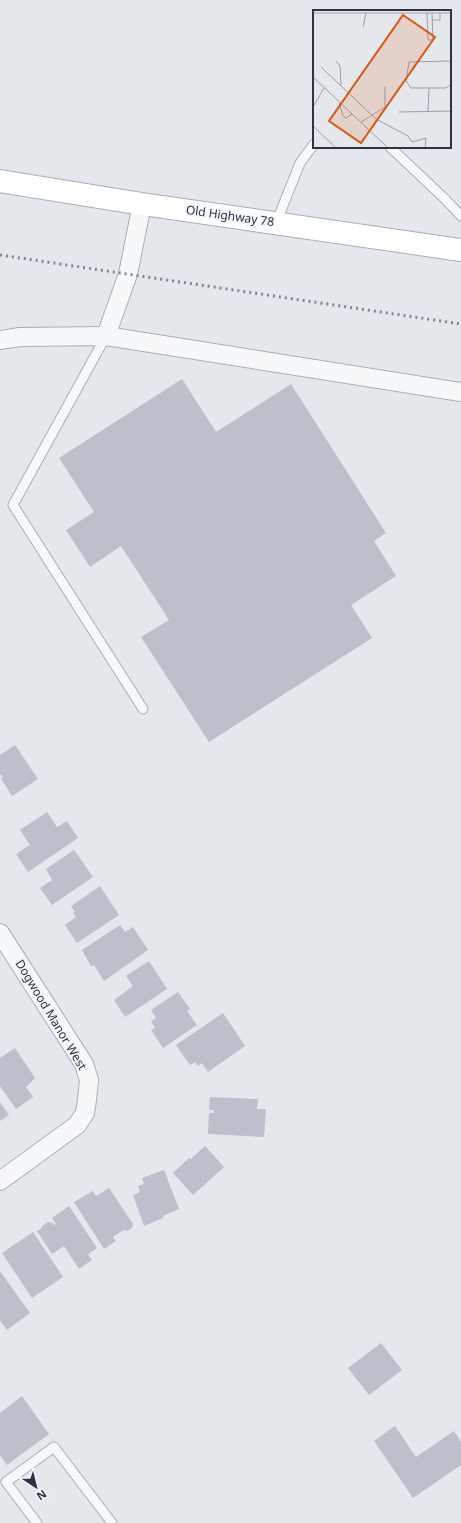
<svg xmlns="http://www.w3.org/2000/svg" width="461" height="1523" font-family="'Noto Sans',sans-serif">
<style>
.building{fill:#bbc0ca}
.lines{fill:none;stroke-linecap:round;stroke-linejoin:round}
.service-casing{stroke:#a9aeb7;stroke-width:11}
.minor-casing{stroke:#a9aeb7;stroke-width:20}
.secondary-casing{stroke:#a9aeb7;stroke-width:24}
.service{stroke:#f7f8fa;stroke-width:9}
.minor{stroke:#f7f8fa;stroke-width:18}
.secondary{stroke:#fff;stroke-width:22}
.rail{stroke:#7d8696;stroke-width:3;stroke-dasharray:2 4;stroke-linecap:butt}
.labels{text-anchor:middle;stroke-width:3;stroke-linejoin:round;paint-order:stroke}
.street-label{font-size:12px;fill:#2b3445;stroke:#f4f6f9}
.inset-road{fill:none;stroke:#9a9fa9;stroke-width:1}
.view{fill:#df570f;fill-opacity:0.15;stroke:#df570f;stroke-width:2}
.inset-edge{fill:none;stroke:#2b3445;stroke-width:2}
</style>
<rect width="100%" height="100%" fill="#e4e7ec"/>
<!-- building -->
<g class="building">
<path d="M 182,379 L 216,432 L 291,384 L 386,533 L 374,541 L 396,576 L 351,605 L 372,638 L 209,742 L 141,637 L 169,620 L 121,546 L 90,567 L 66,530 L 94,512 L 59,458 Z"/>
<path d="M 15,745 L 38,779 L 12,796 L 1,778 L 3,777 L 0,774 L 0,755 Z"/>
<path d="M 47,812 L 57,827 L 67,821 L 78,838 L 28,872 L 16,854 L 30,845 L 20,830 Z"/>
<path d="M 74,850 L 93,877 L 52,905 L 40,888 L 52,880 L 46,869 Z"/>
<path d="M 100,886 L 119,915 L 77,943 L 65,925 L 76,917 L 73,913 L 75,912 L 71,906 Z"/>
<path d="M 120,925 L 125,932 L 133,927 L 148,950 L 104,981 L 94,965 L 91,966 L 82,950 Z"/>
<path d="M 149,961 L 167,989 L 125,1017 L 114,1000 L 133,986 L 126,976 Z"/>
<path d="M 178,992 L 190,1009 L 187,1011 L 197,1025 L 163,1048 L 151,1030 L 155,1028 L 151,1021 L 156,1018 L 151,1010 Z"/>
<path d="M 223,1013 L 245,1046 L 208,1072 L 202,1063 L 198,1066 L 195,1062 L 190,1065 L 176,1045 Z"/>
<path d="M 15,1048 L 35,1078 L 26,1087 L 33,1097 L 16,1109 L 0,1086 L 0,1058 Z"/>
<path d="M 210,1097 L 258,1099 L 257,1109 L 266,1109 L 264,1137 L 208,1134 L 209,1113 L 214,1113 L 214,1110 L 209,1110 Z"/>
<path d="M 0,1102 L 9,1115 L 0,1121 Z"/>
<path d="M 205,1146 L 224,1167 L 193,1195 L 173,1173 L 189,1158 L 191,1159 Z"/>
<path d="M 164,1170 L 179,1209 L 163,1216 L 163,1218 L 144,1226 L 133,1195 L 140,1192 L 138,1186 L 144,1184 L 142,1178 Z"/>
<path d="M 109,1188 L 133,1224 L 132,1228 L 127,1231 L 124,1230 L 113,1237 L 116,1241 L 104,1249 L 74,1202 L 93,1191 L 96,1196 Z"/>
<path d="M 69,1206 L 97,1248 L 88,1254 L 92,1260 L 79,1269 L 64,1246 L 52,1254 L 37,1231 L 42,1228 L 42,1226 L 48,1222 L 53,1223 L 54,1225 L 56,1224 L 52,1218 Z"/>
<path d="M 33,1232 L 63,1277 L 32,1298 L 2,1253 Z"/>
<path d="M 0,1271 L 30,1313 L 7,1330 L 0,1320 Z"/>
<path d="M 381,1343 L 402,1370 L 369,1395 L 348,1368 Z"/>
<path d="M 22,1396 L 49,1434 L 7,1465 L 0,1455 L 0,1413 Z"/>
<path d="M 395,1426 L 416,1457 L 454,1431 L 461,1442 L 461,1465 L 413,1498 L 374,1441 Z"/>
</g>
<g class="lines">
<defs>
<g id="service">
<path d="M 390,147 L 445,199 L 461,216"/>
<path d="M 276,223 L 300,163 L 314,144"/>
<path d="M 106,336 L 13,505 L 143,709"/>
<path d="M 37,1523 L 6,1482 L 54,1447 L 112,1523"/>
</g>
<g id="minor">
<path d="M 106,336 L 128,274 L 142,204"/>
<path d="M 0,340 L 20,337 L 106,336 L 461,392"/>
<path d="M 0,933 L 84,1064 L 89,1080 L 87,1100 L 85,1113 L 77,1125 L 0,1181"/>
</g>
<path id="secondary" d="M 0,181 L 142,204 L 461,250"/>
</defs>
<!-- service casing -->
<use href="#service" class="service-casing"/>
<!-- minor casing -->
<use href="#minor" class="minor-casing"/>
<!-- secondary casing -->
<use href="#secondary" class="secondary-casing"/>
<!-- service -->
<use href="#service" class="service"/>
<!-- minor -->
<use href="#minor" class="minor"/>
<!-- secondary -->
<use href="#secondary" class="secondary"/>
<!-- rail -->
<path class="rail" d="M 0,255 L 461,324"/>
</g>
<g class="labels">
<!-- street labels -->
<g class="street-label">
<text transform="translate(230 216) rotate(8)" y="4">Old Highway 78</text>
<text transform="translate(51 1015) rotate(59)" y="4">Dogwood Manor West</text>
</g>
</g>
<!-- overview -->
<g transform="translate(313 10)">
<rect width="138" height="138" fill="#e4e7ec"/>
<path class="inset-road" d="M 0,3 L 138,3M 114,3 L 115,30 L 120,30 L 119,3M 119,10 L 127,10 L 127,3M 50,17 L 53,3M 23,51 L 27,56 L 28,76M 138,51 L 96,52 L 93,71 L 98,78 L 132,78 L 138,75M 8,57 L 63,109 L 95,126 L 99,132 L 113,128 L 112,138M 0,67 L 75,138M 26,93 L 30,106 L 33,108 L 39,104M 0,97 L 11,78M 115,101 L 116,78M 86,102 L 138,101M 48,112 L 72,97 L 72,77M 0,116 L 23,138"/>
<path class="view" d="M 90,5 L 122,27 L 48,133 L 16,111 Z"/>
<rect width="138" height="138" class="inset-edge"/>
</g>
<!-- north arrow -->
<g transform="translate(36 1487) rotate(145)" stroke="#f4f6f9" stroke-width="3" paint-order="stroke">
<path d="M0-3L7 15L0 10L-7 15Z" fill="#2b3445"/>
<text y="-6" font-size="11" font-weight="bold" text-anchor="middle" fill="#2b3445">N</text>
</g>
</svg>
